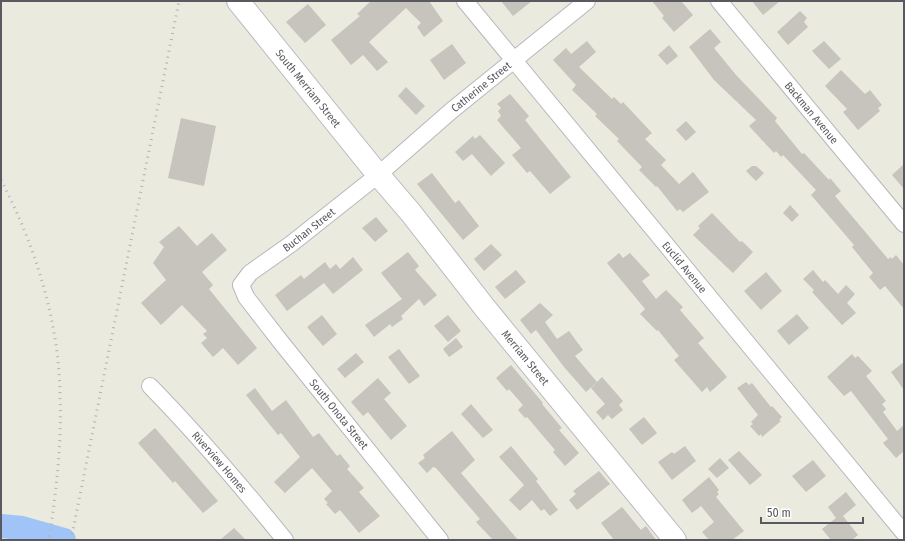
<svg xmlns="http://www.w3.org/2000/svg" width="905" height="541" font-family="'Fira Sans Condensed',sans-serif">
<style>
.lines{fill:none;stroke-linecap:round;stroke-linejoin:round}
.river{stroke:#a1c4f8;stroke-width:24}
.building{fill:#c6c4bc}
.street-casing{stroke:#b7b8be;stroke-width:18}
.secondary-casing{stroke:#b8bac0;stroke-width:24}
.street{stroke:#fff;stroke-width:16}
.secondary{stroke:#fff;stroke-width:22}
.rail{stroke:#b2b3b3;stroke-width:3;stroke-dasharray:1 5;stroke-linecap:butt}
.labels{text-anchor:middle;stroke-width:3.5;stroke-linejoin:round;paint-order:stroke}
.street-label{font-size:11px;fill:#585a5f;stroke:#fff}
</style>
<rect width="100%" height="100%" fill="#eaeadf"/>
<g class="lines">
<!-- river -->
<path class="river" d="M 1,526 L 22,528 L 64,540"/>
</g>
<!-- building -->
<g class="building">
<path d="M 371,1 L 429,1 L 443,21 L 424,37 L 417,27 L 421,23 L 406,8 L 369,42 L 388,62 L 377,71 L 363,55 L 351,65 L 331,40 L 360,16 L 357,14 Z"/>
<path d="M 501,1 L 532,1 L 513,16 Z"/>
<path d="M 652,1 L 681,1 L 693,15 L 674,32 L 662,18 L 664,16 Z"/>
<path d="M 752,1 L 780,1 L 763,15 Z"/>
<path d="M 308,4 L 326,25 L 305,43 L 286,22 Z"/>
<path d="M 800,11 L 807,18 L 804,22 L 808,27 L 788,45 L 777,32 Z"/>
<path d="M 710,29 L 721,42 L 714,48 L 736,75 L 777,118 L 775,121 L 802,154 L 804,153 L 829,180 L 830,178 L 841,191 L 835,196 L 888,259 L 891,257 L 892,259 L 896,255 L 904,265 L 904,309 L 885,286 L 880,290 L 869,277 L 873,273 L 852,247 L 854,245 L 811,195 L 816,190 L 783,155 L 781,157 L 776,151 L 774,153 L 749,126 L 756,120 L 714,80 L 689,47 Z"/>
<path d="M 587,41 L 596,52 L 579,67 L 612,99 L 614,97 L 621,104 L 623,102 L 652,133 L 645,139 L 666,160 L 661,165 L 679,184 L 693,172 L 709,192 L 683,212 L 680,209 L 677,211 L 657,186 L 656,187 L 639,170 L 642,167 L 617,141 L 619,139 L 595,116 L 597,114 L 572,90 L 576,85 L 553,60 L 566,48 L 571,54 Z"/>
<path d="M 824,41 L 841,59 L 829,69 L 812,51 Z"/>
<path d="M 452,44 L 466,63 L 444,80 L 430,60 Z"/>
<path d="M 669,45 L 678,56 L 667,65 L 658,55 Z"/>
<path d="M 841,70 L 865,94 L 870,90 L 882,105 L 878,108 L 880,111 L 858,130 L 843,112 L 847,109 L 825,86 Z"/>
<path d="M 406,87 L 425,106 L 416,115 L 398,96 Z"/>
<path d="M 510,94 L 529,116 L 525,120 L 571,177 L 550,194 L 530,171 L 527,173 L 512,155 L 521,148 L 497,120 L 501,116 L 498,111 L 501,108 L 497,104 Z"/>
<path d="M 181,118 L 216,126 L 204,186 L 168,178 Z"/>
<path d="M 686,121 L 696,132 L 686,141 L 676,130 Z"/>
<path d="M 480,135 L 505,163 L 491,176 L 472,154 L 463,161 L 455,152 L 473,136 L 475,139 Z"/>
<path d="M 904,164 L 904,189 L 892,175 Z"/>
<path d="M 752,166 L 756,166 L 764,173 L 756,181 L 746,171 Z"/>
<path d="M 432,173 L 455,203 L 459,200 L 479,226 L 463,240 L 417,184 Z"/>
<path d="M 790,205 L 799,215 L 792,222 L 783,213 Z"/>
<path d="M 712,213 L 740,242 L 742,241 L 753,252 L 733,273 L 693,235 L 700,228 L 698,226 Z"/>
<path d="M 376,217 L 388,231 L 375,242 L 362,228 Z"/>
<path d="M 179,226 L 197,246 L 212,233 L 227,250 L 202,272 L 213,285 L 209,289 L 257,348 L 238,365 L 223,348 L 213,357 L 201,343 L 207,338 L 203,334 L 207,331 L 182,305 L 161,325 L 141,303 L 166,280 L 153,263 L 164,247 L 159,242 Z"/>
<path d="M 491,244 L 502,255 L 484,271 L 474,259 Z"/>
<path d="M 408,252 L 419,266 L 415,270 L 437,295 L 424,306 L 419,299 L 401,316 L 403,319 L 392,327 L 390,324 L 374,337 L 365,325 L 402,299 L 381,273 Z"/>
<path d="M 619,253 L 623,258 L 630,253 L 650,275 L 642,281 L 656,299 L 666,290 L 683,307 L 680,310 L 704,338 L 698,343 L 727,377 L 710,392 L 707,387 L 702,392 L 674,360 L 679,356 L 658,330 L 657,331 L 640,314 L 645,309 L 607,263 Z"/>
<path d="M 353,257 L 363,270 L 333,294 L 324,283 L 287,311 L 275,295 L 301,275 L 304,279 L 325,262 L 330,269 L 336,264 L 340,269 Z"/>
<path d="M 516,270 L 526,282 L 505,299 L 495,287 Z"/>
<path d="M 813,270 L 823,282 L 825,280 L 838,294 L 846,285 L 855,294 L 847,303 L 856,313 L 842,325 L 812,292 L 814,290 L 803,279 Z"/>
<path d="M 766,272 L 782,291 L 761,310 L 744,291 Z"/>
<path d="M 540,303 L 553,315 L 545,322 L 557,339 L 569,331 L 583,350 L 575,356 L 597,382 L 586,392 L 564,367 L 536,330 L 531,334 L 520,320 Z"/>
<path d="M 797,314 L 809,328 L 789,345 L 777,331 Z"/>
<path d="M 322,315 L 337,334 L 323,346 L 307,327 Z"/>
<path d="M 448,315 L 461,331 L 448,342 L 434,326 Z"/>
<path d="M 456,338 L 463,347 L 449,357 L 443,349 Z"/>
<path d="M 399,349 L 420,376 L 409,384 L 388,357 Z"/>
<path d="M 356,353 L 364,362 L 345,378 L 337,369 Z"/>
<path d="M 852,354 L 855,358 L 858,356 L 872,371 L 866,376 L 886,401 L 882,404 L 886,409 L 883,412 L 897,431 L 904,425 L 904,451 L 896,458 L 883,443 L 888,439 L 851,391 L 844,396 L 827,377 Z"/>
<path d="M 904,362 L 904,390 L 891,372 Z"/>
<path d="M 511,365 L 543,403 L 542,404 L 562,428 L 559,430 L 579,453 L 565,466 L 553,452 L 555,450 L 527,417 L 525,418 L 518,410 L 523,405 L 509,389 L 507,391 L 496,378 Z"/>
<path d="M 602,377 L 623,401 L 619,405 L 623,410 L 612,419 L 608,415 L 603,420 L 596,412 L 605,404 L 591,388 Z"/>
<path d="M 378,378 L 391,393 L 384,399 L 407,426 L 391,440 L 368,412 L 363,416 L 351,402 Z"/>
<path d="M 746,382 L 749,385 L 752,383 L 771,407 L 772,406 L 782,417 L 779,420 L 781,421 L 762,437 L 761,434 L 759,436 L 750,426 L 753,424 L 751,422 L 758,415 L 737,388 Z"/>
<path d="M 255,388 L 272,411 L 286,400 L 313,437 L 319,433 L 337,456 L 340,454 L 350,466 L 347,469 L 364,488 L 359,492 L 380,516 L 359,533 L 340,510 L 335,514 L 326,504 L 328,503 L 324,499 L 332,491 L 312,468 L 285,493 L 274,482 L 300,457 L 281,433 L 278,435 L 246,395 Z"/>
<path d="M 471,404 L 493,430 L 483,438 L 461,414 Z"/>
<path d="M 644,417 L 657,433 L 642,445 L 629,429 Z"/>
<path d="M 155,428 L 218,501 L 203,513 L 175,481 L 173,483 L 138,443 Z"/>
<path d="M 452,431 L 475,460 L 461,473 L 518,540 L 493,540 L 476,522 L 480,519 L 436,468 L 433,467 L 427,473 L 418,463 L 425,458 L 423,455 Z"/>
<path d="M 511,446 L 538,479 L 536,481 L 558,510 L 550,516 L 544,509 L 541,511 L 532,500 L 520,511 L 509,500 L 524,485 L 499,457 Z"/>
<path d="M 685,446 L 696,461 L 672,480 L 658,462 L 672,452 L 674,454 Z"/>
<path d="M 739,451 L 762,475 L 750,485 L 728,460 Z"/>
<path d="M 720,458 L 729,468 L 717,478 L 708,469 Z"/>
<path d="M 813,460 L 826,476 L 806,492 L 792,476 Z"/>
<path d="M 599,471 L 610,484 L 577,510 L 569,500 L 576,494 L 573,491 Z"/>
<path d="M 709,477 L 719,490 L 717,492 L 719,494 L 716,497 L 744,531 L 732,540 L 709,540 L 702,532 L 714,522 L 701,506 L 692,513 L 682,500 Z"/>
<path d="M 846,492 L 856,505 L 843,516 L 858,535 L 852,540 L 831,540 L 822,529 L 836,518 L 828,507 Z"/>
<path d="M 622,507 L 641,530 L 646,526 L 656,540 L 614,540 L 601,523 Z"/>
<path d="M 234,528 L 246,540 L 220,540 Z"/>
</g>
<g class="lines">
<defs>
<g id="street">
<path id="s1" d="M 465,1 L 904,533"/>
<path id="s2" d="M 719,1 L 904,224"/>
<path id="s3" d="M 150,386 C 198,435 242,487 285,540"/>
<path id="s4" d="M 440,540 L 280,341 L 246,297 L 241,285 L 250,273 L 291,244 L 378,175 L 451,111 L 587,1"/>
</g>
<g id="secondary">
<path id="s5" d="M 238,1 L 375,171 L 411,213 L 485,308 L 675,540"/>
</g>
</defs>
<!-- street casing -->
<use href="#street" class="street-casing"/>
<!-- secondary casing -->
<use href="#secondary" class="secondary-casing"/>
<!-- street -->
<use href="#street" class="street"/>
<!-- secondary -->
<use href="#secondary" class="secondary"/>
<!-- rail -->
<g class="rail">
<path d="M 1,180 C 35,245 59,321 60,395 C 62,444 56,492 49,540"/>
<path d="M 71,540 L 179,1"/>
</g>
</g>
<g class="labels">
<!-- street labels -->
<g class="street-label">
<text dy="4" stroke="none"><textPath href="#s4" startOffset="636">Catherine Street</textPath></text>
<text dy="4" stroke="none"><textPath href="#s5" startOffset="112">South Merriam Street</textPath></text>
<text dy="4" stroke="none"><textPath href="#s2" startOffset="145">Backman Avenue</textPath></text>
<text dy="4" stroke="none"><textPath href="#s4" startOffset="412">Buchan Street</textPath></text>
<text dy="4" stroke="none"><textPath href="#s1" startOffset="345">Euclid Avenue</textPath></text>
<text dy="4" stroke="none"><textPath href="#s5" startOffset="458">Merriam Street</textPath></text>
<text transform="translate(339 414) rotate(51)" y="4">South Onota Street</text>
<text dy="4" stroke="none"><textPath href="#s3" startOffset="103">Riverview Homes</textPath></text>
</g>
</g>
<!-- border -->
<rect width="905" height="541" fill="none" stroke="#585a5f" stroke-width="4"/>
<!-- scale -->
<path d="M761 517v6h102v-6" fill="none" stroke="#585a5f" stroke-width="2"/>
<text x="767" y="517" font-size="12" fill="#585a5f" stroke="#ffffff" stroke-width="3" paint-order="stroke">50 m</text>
</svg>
